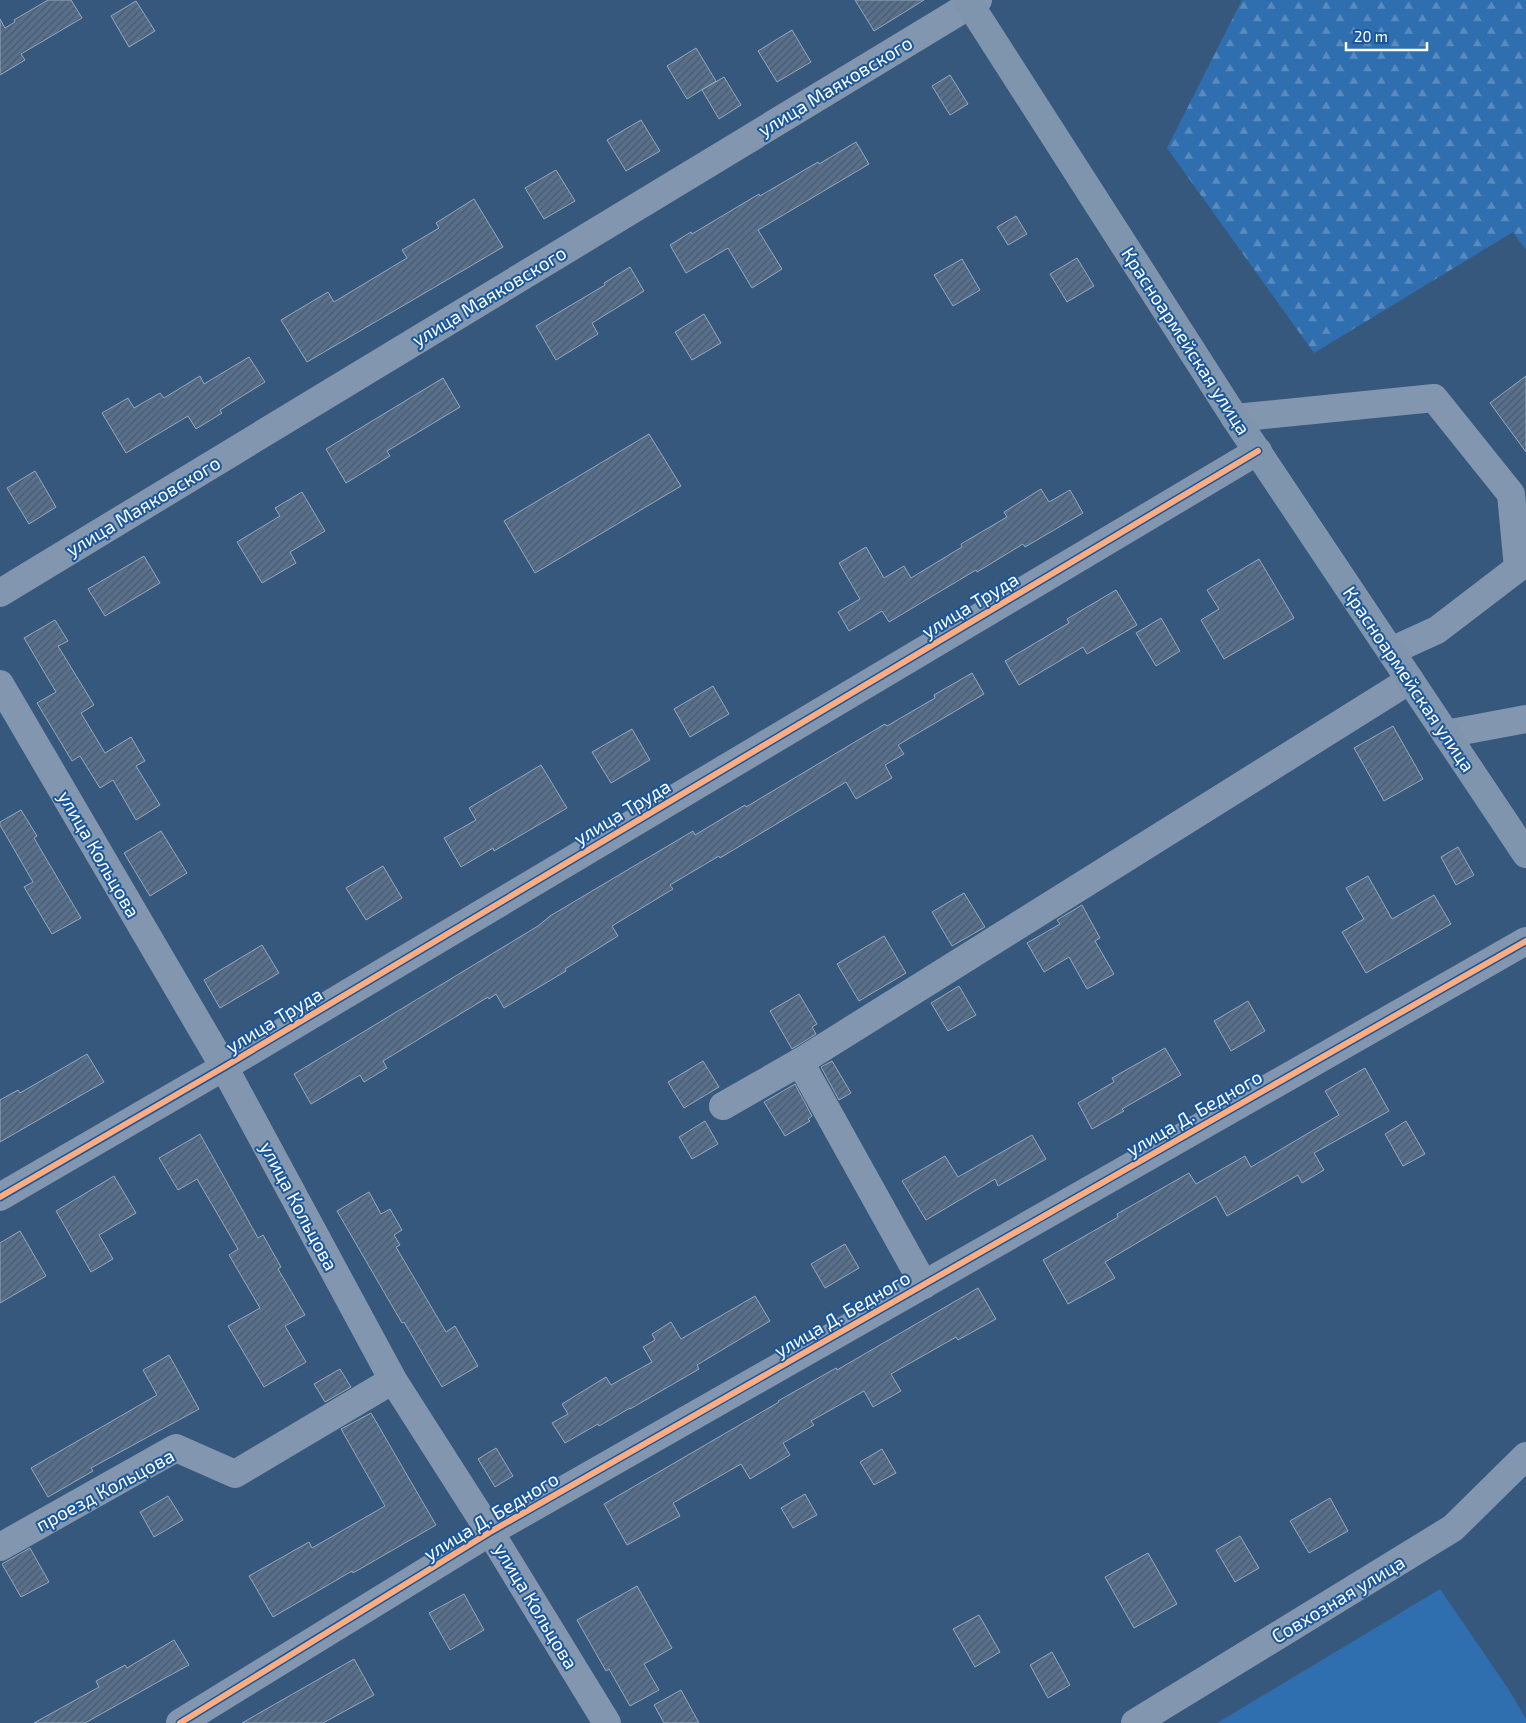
<svg xmlns="http://www.w3.org/2000/svg" width="1526" height="1723" font-family="'Exo 2',sans-serif">
<style>
.green{fill:#2f6eaf}
.forest{fill:url(#forest-firs)}
.building{fill:url(#building-hatch);stroke:#96a8bc}
.lines{fill:none;stroke-linecap:round;stroke-linejoin:round}
.minor{stroke:#8297af;stroke-width:28}
.major{stroke:#7f94ad;stroke-width:28}
.cycleway-casing{stroke:#1a579a;stroke-width:9}
.cycleway{stroke:#ffac80;stroke-width:6}
.labels{text-anchor:middle;stroke-width:4;stroke-linejoin:round;paint-order:stroke}
.street-label{font-size:19px;fill:#fff;stroke:#1a579a}
</style>
<defs>
<pattern id="forest-firs" width="22" height="20" patternUnits="userSpaceOnUse" patternTransform="scale(1.25)"><rect width="22" height="20" fill="#2f6eaf"/><path d="M5 1l3.5 6h-7zM16 11l3.5 6h-7z" fill="#598bbf"/></pattern>
<pattern id="building-hatch" width="6" height="6" patternUnits="userSpaceOnUse" patternTransform="scale(1.25)"><rect width="6" height="6" fill="#56708d"/><path d="M-1 1l2-2M0 6l6-6M5 7l2-2" fill="none" stroke="#505a66"/></pattern>
</defs>
<rect width="100%" height="100%" fill="#37587d"/>
<!-- green -->
<path class="green" d="M 1440,1589 L 1509,1690 L 1526,1719 L 1526,1723 L 1217,1723 Z"/>
<!-- forest -->
<path class="forest" d="M 1242,0 L 1526,0 L 1526,250 L 1513,232 L 1314,353 L 1167,148 Z"/>
<!-- building -->
<g class="building">
<path d="M 48,0 L 71,0 L 82,18 L 21,54 L 25,60 L 0,75 L 0,19 L 5,28 L 15,22 L 14,20 Z"/>
<path d="M 855,0 L 924,0 L 874,31 Z"/>
<path d="M 136,1 L 155,31 L 129,47 L 111,16 Z"/>
<path d="M 792,30 L 811,62 L 777,82 L 758,51 Z"/>
<path d="M 696,48 L 716,81 L 687,99 L 667,66 Z"/>
<path d="M 950,75 L 968,104 L 950,115 L 932,86 Z"/>
<path d="M 724,77 L 741,105 L 719,119 L 702,90 Z"/>
<path d="M 641,120 L 660,151 L 626,171 L 607,140 Z"/>
<path d="M 856,142 L 869,164 L 758,230 L 782,269 L 752,288 L 728,248 L 686,273 L 670,245 L 691,232 L 692,234 L 759,194 L 760,196 L 818,162 L 819,164 Z"/>
<path d="M 556,170 L 575,201 L 544,219 L 525,188 Z"/>
<path d="M 474,199 L 503,247 L 307,362 L 281,320 L 328,292 L 334,302 L 407,258 L 402,250 L 439,228 L 436,223 Z"/>
<path d="M 1016,216 L 1027,234 L 1008,245 L 997,227 Z"/>
<path d="M 1077,258 L 1094,286 L 1067,302 L 1050,274 Z"/>
<path d="M 962,259 L 980,290 L 953,306 L 934,275 Z"/>
<path d="M 630,267 L 644,291 L 592,323 L 598,334 L 556,360 L 536,326 L 605,285 L 604,283 Z"/>
<path d="M 704,314 L 721,343 L 692,360 L 675,332 Z"/>
<path d="M 249,357 L 265,382 L 220,410 L 222,413 L 196,429 L 188,416 L 126,453 L 102,413 L 128,398 L 134,408 L 160,393 L 164,398 L 200,376 L 204,384 Z"/>
<path d="M 1526,376 L 1526,452 L 1490,403 Z"/>
<path d="M 443,378 L 460,407 L 387,451 L 390,456 L 346,483 L 326,449 Z"/>
<path d="M 649,434 L 681,486 L 535,573 L 504,521 Z"/>
<path d="M 35,471 L 56,507 L 29,524 L 7,488 Z"/>
<path d="M 1041,489 L 1049,502 L 1070,490 L 1083,513 L 1025,547 L 1023,544 L 977,572 L 976,570 L 889,622 L 882,611 L 849,631 L 838,612 L 860,599 L 839,563 L 866,547 L 884,578 L 904,566 L 911,578 L 962,547 L 961,544 L 1007,517 L 1004,512 Z"/>
<path d="M 302,492 L 325,531 L 290,552 L 296,563 L 262,583 L 237,542 L 280,516 L 275,508 Z"/>
<path d="M 144,556 L 160,583 L 105,616 L 88,589 Z"/>
<path d="M 1259,559 L 1294,618 L 1224,659 L 1201,620 L 1219,609 L 1207,590 Z"/>
<path d="M 1116,590 L 1137,625 L 1087,654 L 1083,647 L 1019,685 L 1005,661 L 1069,623 L 1067,619 Z"/>
<path d="M 1161,618 L 1180,651 L 1156,666 L 1136,633 Z"/>
<path d="M 55,620 L 68,641 L 58,646 L 94,705 L 81,713 L 105,753 L 131,737 L 145,761 L 136,766 L 160,805 L 136,820 L 113,780 L 100,788 L 80,756 L 72,761 L 37,703 L 56,692 L 24,638 Z"/>
<path d="M 972,673 L 984,694 L 898,745 L 904,754 L 885,765 L 892,778 L 856,799 L 846,782 L 720,858 L 719,856 L 670,885 L 673,889 L 612,926 L 618,936 L 565,969 L 566,971 L 504,1008 L 496,994 L 489,999 L 488,997 L 383,1061 L 387,1068 L 364,1082 L 360,1075 L 311,1104 L 294,1074 L 538,926 L 550,916 L 661,850 L 693,831 L 695,835 L 745,805 L 746,807 L 885,724 L 887,726 L 935,698 L 934,695 Z"/>
<path d="M 713,686 L 729,714 L 690,737 L 674,709 Z"/>
<path d="M 1393,726 L 1423,779 L 1384,801 L 1354,748 Z"/>
<path d="M 632,729 L 650,760 L 611,783 L 592,752 Z"/>
<path d="M 541,765 L 567,808 L 494,851 L 493,848 L 461,867 L 444,838 L 476,820 L 469,808 Z"/>
<path d="M 21,810 L 37,836 L 34,838 L 81,918 L 52,934 L 24,887 L 33,882 L 0,825 L 0,822 Z"/>
<path d="M 161,831 L 187,873 L 150,896 L 124,853 Z"/>
<path d="M 1458,847 L 1474,875 L 1456,885 L 1441,857 Z"/>
<path d="M 383,866 L 402,898 L 366,920 L 346,888 Z"/>
<path d="M 1368,876 L 1392,919 L 1434,895 L 1451,924 L 1366,973 L 1342,932 L 1364,919 L 1346,888 Z"/>
<path d="M 964,893 L 985,927 L 952,946 L 932,912 Z"/>
<path d="M 1082,905 L 1100,938 L 1095,941 L 1114,974 L 1087,989 L 1069,957 L 1044,972 L 1027,943 L 1060,924 L 1057,920 Z"/>
<path d="M 884,936 L 906,973 L 859,1001 L 837,964 Z"/>
<path d="M 262,945 L 279,973 L 220,1008 L 204,980 Z"/>
<path d="M 959,986 L 976,1015 L 948,1031 L 931,1003 Z"/>
<path d="M 799,994 L 817,1024 L 812,1027 L 816,1034 L 792,1049 L 770,1011 Z"/>
<path d="M 1248,1001 L 1265,1031 L 1231,1051 L 1214,1021 Z"/>
<path d="M 1165,1048 L 1181,1075 L 1122,1109 L 1124,1111 L 1092,1129 L 1078,1103 L 1114,1082 L 1112,1078 Z"/>
<path d="M 87,1054 L 104,1082 L 0,1142 L 0,1100 L 18,1090 L 20,1093 Z"/>
<path d="M 703,1061 L 719,1087 L 684,1108 L 668,1082 Z"/>
<path d="M 832,1061 L 851,1093 L 839,1100 L 821,1067 Z"/>
<path d="M 1365,1068 L 1389,1111 L 1314,1153 L 1324,1170 L 1302,1183 L 1298,1175 L 1227,1216 L 1216,1196 L 1105,1262 L 1115,1278 L 1068,1304 L 1043,1260 L 1118,1217 L 1117,1214 L 1189,1173 L 1196,1184 L 1245,1156 L 1251,1167 L 1339,1115 L 1325,1091 Z"/>
<path d="M 795,1084 L 812,1116 L 808,1119 L 810,1121 L 785,1136 L 764,1102 Z"/>
<path d="M 705,1121 L 718,1144 L 692,1159 L 679,1137 Z"/>
<path d="M 1406,1121 L 1425,1154 L 1403,1166 L 1385,1134 Z"/>
<path d="M 200,1134 L 258,1238 L 263,1235 L 281,1267 L 278,1269 L 305,1315 L 285,1326 L 306,1362 L 264,1387 L 228,1326 L 260,1308 L 229,1255 L 238,1249 L 197,1179 L 178,1190 L 159,1158 Z"/>
<path d="M 1032,1135 L 1046,1159 L 998,1186 L 995,1179 L 926,1220 L 902,1181 L 945,1156 L 958,1177 Z"/>
<path d="M 114,1176 L 136,1213 L 99,1235 L 113,1259 L 91,1272 L 56,1211 Z"/>
<path d="M 369,1192 L 381,1214 L 390,1209 L 402,1230 L 394,1235 L 400,1245 L 396,1247 L 446,1332 L 455,1326 L 478,1366 L 442,1387 L 404,1322 L 402,1323 L 337,1211 Z"/>
<path d="M 20,1231 L 46,1276 L 0,1303 L 0,1243 Z"/>
<path d="M 845,1244 L 859,1268 L 825,1288 L 811,1264 Z"/>
<path d="M 978,1288 L 996,1319 L 958,1340 L 956,1337 L 891,1374 L 901,1391 L 873,1407 L 864,1391 L 811,1421 L 814,1425 L 783,1443 L 790,1455 L 750,1479 L 741,1464 L 673,1503 L 680,1516 L 627,1545 L 604,1504 L 779,1402 L 778,1401 L 836,1368 L 837,1370 Z"/>
<path d="M 755,1296 L 770,1321 L 697,1365 L 699,1369 L 630,1409 L 630,1408 L 599,1426 L 598,1424 L 565,1443 L 552,1423 L 568,1414 L 562,1404 L 606,1377 L 611,1385 L 652,1362 L 643,1347 L 655,1340 L 652,1334 L 671,1322 L 681,1339 Z"/>
<path d="M 169,1355 L 199,1409 L 91,1468 L 93,1471 L 48,1497 L 31,1468 L 157,1395 L 143,1370 Z"/>
<path d="M 340,1369 L 351,1387 L 325,1402 L 314,1384 Z"/>
<path d="M 371,1413 L 436,1525 L 353,1573 L 352,1571 L 273,1617 L 249,1576 L 309,1542 L 312,1548 L 385,1506 L 341,1429 Z"/>
<path d="M 496,1448 L 513,1476 L 495,1487 L 478,1459 Z"/>
<path d="M 882,1449 L 896,1473 L 874,1485 L 860,1462 Z"/>
<path d="M 805,1494 L 817,1515 L 793,1528 L 781,1508 Z"/>
<path d="M 168,1496 L 183,1520 L 154,1537 L 140,1512 Z"/>
<path d="M 1330,1498 L 1348,1531 L 1309,1553 L 1290,1521 Z"/>
<path d="M 1240,1536 L 1259,1568 L 1235,1582 L 1216,1550 Z"/>
<path d="M 30,1548 L 49,1582 L 21,1597 L 2,1564 Z"/>
<path d="M 1148,1553 L 1177,1604 L 1134,1628 L 1105,1577 Z"/>
<path d="M 637,1586 L 672,1648 L 644,1664 L 659,1690 L 630,1706 L 609,1669 L 606,1671 L 577,1620 Z"/>
<path d="M 464,1594 L 484,1630 L 450,1650 L 429,1613 Z"/>
<path d="M 979,1615 L 1000,1652 L 975,1667 L 953,1629 Z"/>
<path d="M 174,1640 L 189,1665 L 165,1678 L 85,1723 L 34,1723 L 99,1687 L 96,1681 L 125,1665 L 127,1668 Z"/>
<path d="M 1052,1652 L 1070,1685 L 1048,1698 L 1030,1665 Z"/>
<path d="M 354,1659 L 374,1695 L 323,1723 L 242,1723 Z"/>
<path d="M 681,1690 L 699,1723 L 664,1723 L 654,1705 Z"/>
</g>
<g class="lines">
<!-- minor -->
<g class="minor">
<path d="M 1235,418 L 1434,398 L 1511,494 L 1518,568 L 1437,630 L 1391,651"/>
<path d="M 0,593 L 978,0"/>
<path d="M 0,684 L 224,1067 L 393,1380 L 490,1532 L 607,1723"/>
<path d="M 1446,734 L 1526,719"/>
<path d="M 800,1062 L 924,1285"/>
<path d="M 723,1106 L 800,1062 L 1410,680"/>
<path d="M 0,1197 L 224,1067 L 1258,451"/>
<path d="M 0,1547 L 176,1448 L 235,1474 L 393,1380"/>
<path d="M 180,1723 L 490,1532 L 1526,941"/>
<path d="M 1135,1723 L 1453,1528 L 1526,1456"/>
</g>
<!-- major -->
<path class="major" d="M 967,0 L 1235,418 L 1526,854"/>
<defs>
<g id="cycleway">
<path d="M 0,1197 L 224,1067 L 1258,451"/>
<path d="M 180,1723 L 490,1532 L 1526,941"/>
</g>
</defs>
<!-- cycleway casing -->
<use href="#cycleway" class="cycleway-casing"/>
<!-- cycleway -->
<use href="#cycleway" class="cycleway"/>
</g>
<g class="labels">
<!-- street labels -->
<g class="street-label">
<text transform="translate(835 86) rotate(-31)" y="7">улица Маяковского</text>
<text transform="translate(489 296) rotate(-31)" y="7">улица Маяковского</text>
<text transform="translate(1186 341) rotate(57)" y="7">Красноармейская улица</text>
<text transform="translate(143 506) rotate(-31)" y="7">улица Маяковского</text>
<text transform="translate(970 605) rotate(-31)" y="7">улица Труда</text>
<text transform="translate(1409 679) rotate(56)" y="7">Красноармейская улица</text>
<text transform="translate(622 812) rotate(-31)" y="7">улица Труда</text>
<text transform="translate(99 854) rotate(60)" y="7">улица Кольцова</text>
<text transform="translate(274 1020) rotate(-31)" y="7">улица Труда</text>
<text transform="translate(1194 1113) rotate(-30)" y="7">улица Д. Бедного</text>
<text transform="translate(299 1206) rotate(62)" y="7">улица Кольцова</text>
<text transform="translate(842 1314) rotate(-30)" y="7">улица Д. Бедного</text>
<text transform="translate(105 1490) rotate(-28)" y="7">проезд Кольцова</text>
<text transform="translate(491 1516) rotate(-31)" y="7">улица Д. Бедного</text>
<text transform="translate(1338 1599) rotate(-31)" y="7">Совхозная улица</text>
<text transform="translate(536 1606) rotate(59)" y="7">улица Кольцова</text>
</g>
</g>
<!-- scale -->
<path d="M1346 42v8h81v-8" fill="none" stroke="#ffffff" stroke-width="2.5"/>
<text x="1354" y="42" font-size="15" fill="#ffffff" stroke="#1a579a" stroke-width="4" paint-order="stroke">20 m</text>
</svg>
